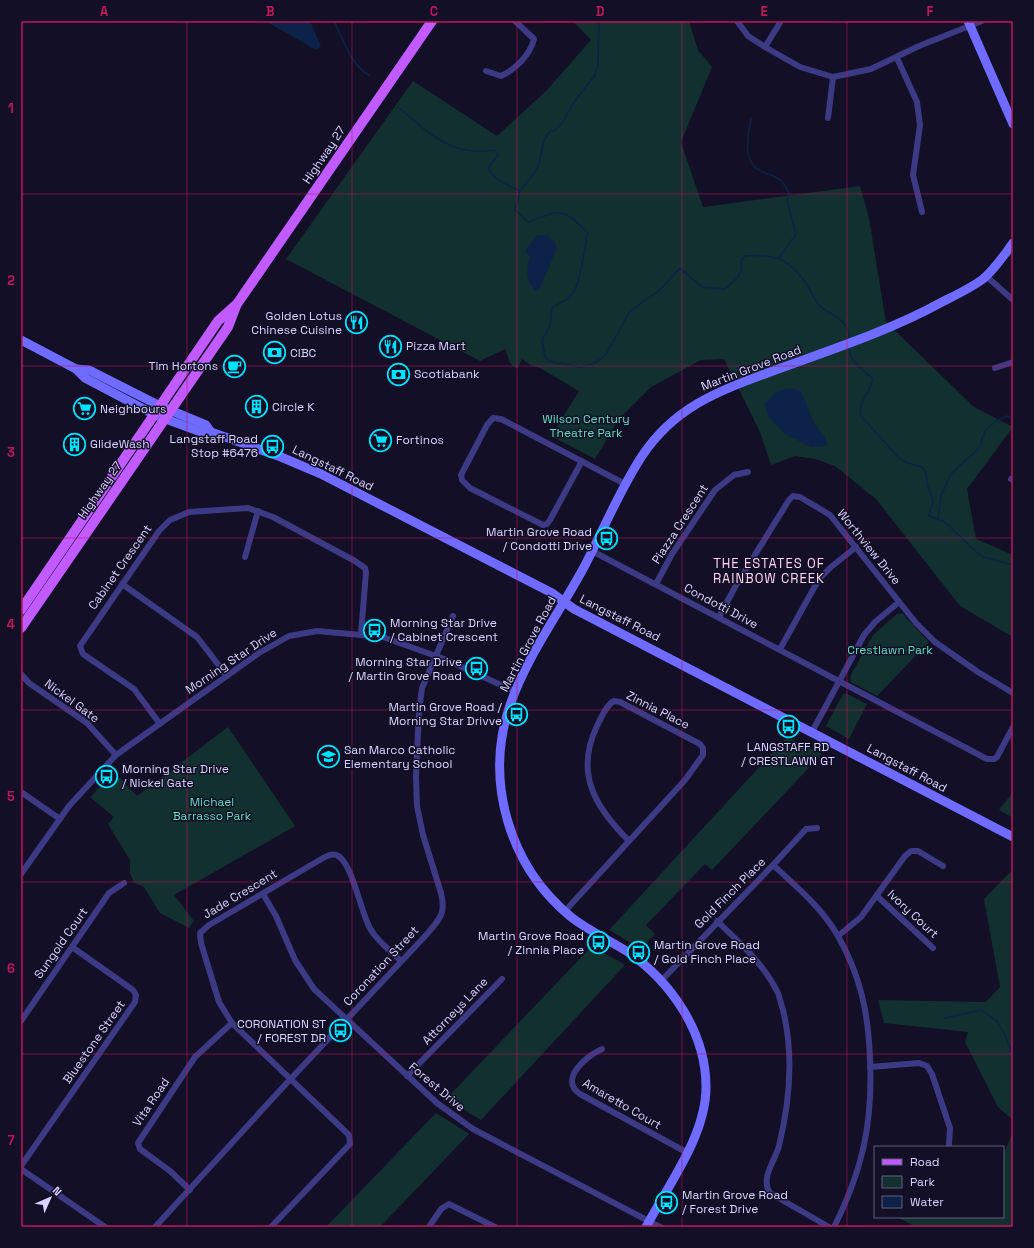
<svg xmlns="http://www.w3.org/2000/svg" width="1034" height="1248" font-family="'Space Grotesk',sans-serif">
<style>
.green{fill:#12302f}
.water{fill:#0c2248}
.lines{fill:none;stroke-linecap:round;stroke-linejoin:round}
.stream{stroke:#0c2248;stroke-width:1.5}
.street{stroke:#3d3a85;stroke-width:6}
.secondary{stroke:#6f6bff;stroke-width:9}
.primary{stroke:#c25bff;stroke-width:10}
.grid{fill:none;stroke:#c2185b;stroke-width:1;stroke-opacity:0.55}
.labels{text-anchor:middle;stroke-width:3;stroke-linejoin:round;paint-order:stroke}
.street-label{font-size:12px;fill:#d9d4ff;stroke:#130f26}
.poi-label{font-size:12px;fill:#d9d4ff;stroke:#130f26;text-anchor:start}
.park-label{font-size:12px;fill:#5fe0c0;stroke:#130f26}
.neighbourhood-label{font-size:13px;letter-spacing:1px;fill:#ffd6f0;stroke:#130f26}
.neatline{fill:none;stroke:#c2185b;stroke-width:1.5}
.grid-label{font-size:13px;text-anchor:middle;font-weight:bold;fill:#c2185b}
</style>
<rect width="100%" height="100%" fill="#130f26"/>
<!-- green -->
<g class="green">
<path d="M 573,21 L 689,21 L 698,50 L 712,67 L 681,142 L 703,207 L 860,186 L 869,218 L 886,322 L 974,407 L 1013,427 L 967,489 L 976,539 L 1013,555 L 1013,637 L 960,606 L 876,499 L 835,466 L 815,459 L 795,456 L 771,465 L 760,432 L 724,359 L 701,360 L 651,387 L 619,419 L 595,459 L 551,436 L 579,391 L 540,368 L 530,365 L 522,359 L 517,369 L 510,363 L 505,349 L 480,361 L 286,259 L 413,81 L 497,136 L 546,91 L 591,40 Z"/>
<path d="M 902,613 L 929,642 L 877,696 L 851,682 L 850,677 L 873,635 L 897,614 Z"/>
<path d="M 845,693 L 867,704 L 849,739 L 826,726 L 843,694 Z"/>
<path d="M 228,727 L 295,826 L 174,895 L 194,921 L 189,928 L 160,913 L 144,887 L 134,883 L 130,873 L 130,860 L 108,824 L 114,817 L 90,797 L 114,772 L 137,796 Z"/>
<path d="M 787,737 L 822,754 L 712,870 L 705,864 L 646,925 L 655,934 L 641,949 L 609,930 Z"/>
<path d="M 1013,792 L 1013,818 L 999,810 Z"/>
<path d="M 1013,869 L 1013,1120 L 998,1107 L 965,1042 L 968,1032 L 884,1023 L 878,1000 L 986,1002 L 1000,987 L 984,899 Z"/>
<path d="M 592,946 L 625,965 L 481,1120 L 446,1099 Z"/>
<path d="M 436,1113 L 469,1134 L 380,1227 L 326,1227 Z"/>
<path d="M 1013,1131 L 1013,1227 L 916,1227 L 897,1217 L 1003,1217 L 1003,1156 Z"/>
</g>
<!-- water -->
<g class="water">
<path d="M 265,21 L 310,21 L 321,46 L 316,50 Z"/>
<path d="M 547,235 L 555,242 L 557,248 L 540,288 L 535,291 C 527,282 525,269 530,257 L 525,251 L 536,236 Z"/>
<path d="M 789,388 L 801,391 L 814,423 L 825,437 L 827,446 L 811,447 L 785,434 L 768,416 L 765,403 L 778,391 Z"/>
</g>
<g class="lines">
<!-- stream -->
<g class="stream">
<path d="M 334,21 C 344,41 350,64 370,76"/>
<path d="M 599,21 L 598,64 L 595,75 L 572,105 L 563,122 L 554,131 L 551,130 L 544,140 L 538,168 L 520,191 L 515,210 L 528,222 C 563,209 561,207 588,233 C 584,248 581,287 570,297 C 566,301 558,303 552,308 L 550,326 L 542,340 L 545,357 L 549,361 L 580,367 L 593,364 L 605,356 L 630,311 L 660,290 L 680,268 L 702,287 L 725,289 C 735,281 743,275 741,261 L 745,256 C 778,253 792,261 809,288 C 812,294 816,303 821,307 C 834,317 850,320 849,339"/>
<path d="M 398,107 C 429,133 451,157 495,150 L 498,155 L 488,168 C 494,181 508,185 520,191"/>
<path d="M 751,118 C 748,136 741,163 763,172 C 778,178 781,177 789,193 L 787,201 L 796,234 L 779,258"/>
<path d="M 849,347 C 849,361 862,369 872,378 C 873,392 857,400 861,416 L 898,457 L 905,462 L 922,467 L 926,473 L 927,484 L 933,501 L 929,516 L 945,522 L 973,549 L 983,557 L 1013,565"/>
<path d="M 938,519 L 941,495 L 951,474 L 979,448 L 985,431 L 996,421 L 1007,416 L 1013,419"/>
<path d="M 945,1018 L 981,1010 L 997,1021 L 1006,1037 L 1013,1056"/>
</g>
<!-- street -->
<g class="street">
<path d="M 737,21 L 748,36 L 765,47 L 800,67 L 833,77 L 871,69 L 919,46 L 982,21"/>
<path d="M 765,47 L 781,21"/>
<path d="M 897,58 L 917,102 L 920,125 L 913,175 L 922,212"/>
<path d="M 486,71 L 501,76 C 516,69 530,55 534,39 L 515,21"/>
<path d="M 828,118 L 833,77"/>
<path d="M 986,276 L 1013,300"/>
<path d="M 995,368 L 1013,362"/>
<path d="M 582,461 L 550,520 L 547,524 L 543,525 L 470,488 L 462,480 L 461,475 L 487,425 L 493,418 L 501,419 L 625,484"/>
<path d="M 1011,479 L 1013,480"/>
<path d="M 592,551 L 987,759 L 994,759 L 997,757 L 1013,727"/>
<path d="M 245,557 L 258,511"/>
<path d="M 122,584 L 197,637 L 227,676"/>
<path d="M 656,584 L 672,554 L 715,490 L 734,475 L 748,472"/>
<path d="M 719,617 L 735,587 L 789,500 L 793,496 L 800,497 L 830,515 L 916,623 L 935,642 L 978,672 L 1013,693"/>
<path d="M 780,649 L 819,579 L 831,567 L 856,547"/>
<path d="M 21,674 L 29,683 L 87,723 L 116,755"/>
<path d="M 160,724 L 134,689 L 83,654 L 80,646 L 159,531 L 170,520 L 189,512 L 248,508 L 273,517 L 355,561 L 365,568 L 366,572 L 361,634"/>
<path d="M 812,732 L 864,635 L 875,622 L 899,602"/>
<path d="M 21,792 L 60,819"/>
<path d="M 773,865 C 797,887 822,908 838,936 C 861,977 868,1012 870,1058 C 873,1122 863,1169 834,1227"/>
<path d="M 21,874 L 69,806 L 116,755 L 259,653 L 289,636 L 317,631 L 383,637 L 447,660 L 516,692"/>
<path d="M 263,894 L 276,916 L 295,960 L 314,989 L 437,1103 L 473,1129 L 660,1227"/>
<path d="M 877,896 L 933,948"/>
<path d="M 565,911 L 685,780 L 703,755 L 703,748 L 700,744 L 620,702 L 614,701 C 606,705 601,718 597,726 C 574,774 596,808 629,841"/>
<path d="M 717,921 C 740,943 764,964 778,993 C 780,998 781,1005 783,1010 C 794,1055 790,1101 779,1146 C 775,1161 760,1178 770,1193 L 829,1227"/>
<path d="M 838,936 L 861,917 L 905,856 L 911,851 L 918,851 L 943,866"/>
<path d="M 661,981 L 773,865 L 806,829 L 817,828"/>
<path d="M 21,1021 L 109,893 L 124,883"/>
<path d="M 602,1049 C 587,1056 558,1079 580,1094 L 686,1152"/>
<path d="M 870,1067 L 919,1063 L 927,1066 L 932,1074 L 950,1128 L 949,1144"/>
<path d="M 407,1076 L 502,979"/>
<path d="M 21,1166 L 135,1002 L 136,995 L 133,990 L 72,947"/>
<path d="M 21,1169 L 105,1227"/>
<path d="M 190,1190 L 170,1171 L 140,1149 L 138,1143 L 195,1057 L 232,1023"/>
<path d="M 155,1227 L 284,1086 L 428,933 C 440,918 446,914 441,893 L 423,835 L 417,806 L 416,777 L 419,711 L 422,688 L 453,616"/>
<path d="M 271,1227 L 350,1144 L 349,1135 L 232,1023 L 219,1002 L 201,943 L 200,933 L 209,925 L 318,861 C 323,858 330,853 336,855 C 352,859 361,915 371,930 C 378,942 391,951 401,961"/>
<path d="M 429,1227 L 441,1209 L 449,1204 L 495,1227"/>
</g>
<!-- secondary -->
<g class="secondary">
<path d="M 968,21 L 1013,124"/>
<path d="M 21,340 L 76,369 L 85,378 L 155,415 L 201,432 L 211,432 L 281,457 L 321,474 L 552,593 L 574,609 L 1013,837"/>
<path d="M 76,369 L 89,370 L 160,406 L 206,425 L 211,432"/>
<path d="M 646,1227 C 668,1185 706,1136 706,1087 C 706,1032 671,982 628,952 C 609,940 589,931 571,917 C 509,866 484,781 510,705 C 527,656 559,613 583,569 C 603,531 619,491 642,456 C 677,403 725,389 781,368 C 836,348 891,330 942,302 C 956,295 971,288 983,279 C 995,269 1004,255 1013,243"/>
</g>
<!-- primary -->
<g class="primary">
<path d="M 21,610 L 218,321 L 237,304 L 432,21"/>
<path d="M 21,628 L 228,327 L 236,306"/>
</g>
</g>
<!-- grid -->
<path class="grid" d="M 187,21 L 187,1227M 352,21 L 352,1227M 517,21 L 517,1227M 682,21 L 682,1227M 847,21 L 847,1227M 21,194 L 1013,194M 21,366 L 1013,366M 21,538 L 1013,538M 21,710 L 1013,710M 21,882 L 1013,882M 21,1054 L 1013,1054"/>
<!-- icons -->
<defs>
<symbol id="restaurant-ring" viewBox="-11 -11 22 22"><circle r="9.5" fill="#130f26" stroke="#00e5ff" stroke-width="1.5"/><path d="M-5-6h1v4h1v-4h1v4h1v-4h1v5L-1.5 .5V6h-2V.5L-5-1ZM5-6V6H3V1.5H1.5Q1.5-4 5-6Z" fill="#00e5ff"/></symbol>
<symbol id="bank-ring" viewBox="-11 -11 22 22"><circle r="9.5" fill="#130f26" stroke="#00e5ff" stroke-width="1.5"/><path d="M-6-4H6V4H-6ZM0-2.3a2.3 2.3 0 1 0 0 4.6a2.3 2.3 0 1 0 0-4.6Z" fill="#00e5ff"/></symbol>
<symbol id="cafe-ring" viewBox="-11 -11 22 22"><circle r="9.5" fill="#130f26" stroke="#00e5ff" stroke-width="1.5"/><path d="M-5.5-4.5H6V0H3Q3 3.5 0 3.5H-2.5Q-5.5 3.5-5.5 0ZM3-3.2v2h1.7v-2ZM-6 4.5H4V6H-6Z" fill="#00e5ff"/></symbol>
<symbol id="building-ring" viewBox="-11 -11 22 22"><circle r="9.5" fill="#130f26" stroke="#00e5ff" stroke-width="1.5"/><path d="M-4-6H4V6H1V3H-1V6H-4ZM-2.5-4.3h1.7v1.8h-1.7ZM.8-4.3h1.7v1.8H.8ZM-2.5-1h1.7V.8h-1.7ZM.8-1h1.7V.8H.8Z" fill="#00e5ff"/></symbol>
<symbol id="supermarket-ring" viewBox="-11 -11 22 22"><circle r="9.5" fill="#130f26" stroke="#00e5ff" stroke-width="1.5"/><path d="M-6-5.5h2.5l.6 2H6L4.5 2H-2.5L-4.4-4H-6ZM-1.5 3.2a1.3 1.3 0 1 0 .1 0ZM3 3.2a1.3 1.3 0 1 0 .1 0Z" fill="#00e5ff"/></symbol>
<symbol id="bus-ring" viewBox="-11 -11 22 22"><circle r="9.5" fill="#130f26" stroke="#00e5ff" stroke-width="1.5"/><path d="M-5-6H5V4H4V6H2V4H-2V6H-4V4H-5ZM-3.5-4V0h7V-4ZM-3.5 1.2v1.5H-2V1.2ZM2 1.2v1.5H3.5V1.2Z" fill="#00e5ff"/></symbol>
<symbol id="school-ring" viewBox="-11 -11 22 22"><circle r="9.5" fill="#130f26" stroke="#00e5ff" stroke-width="1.5"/><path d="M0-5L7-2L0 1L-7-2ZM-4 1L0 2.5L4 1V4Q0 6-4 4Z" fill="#00e5ff"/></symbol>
</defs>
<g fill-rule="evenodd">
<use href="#restaurant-ring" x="344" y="310" width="25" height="25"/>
<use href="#restaurant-ring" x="378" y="334" width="25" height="25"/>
<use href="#bank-ring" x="262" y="340" width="25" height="25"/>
<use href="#cafe-ring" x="222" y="354" width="25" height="25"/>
<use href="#bank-ring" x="386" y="362" width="25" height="25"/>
<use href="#building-ring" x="244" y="394" width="25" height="25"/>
<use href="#supermarket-ring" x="72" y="396" width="25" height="25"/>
<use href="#supermarket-ring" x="368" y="428" width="25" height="25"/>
<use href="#building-ring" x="62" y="432" width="25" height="25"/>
<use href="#bus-ring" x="260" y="434" width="25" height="25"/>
<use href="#bus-ring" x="594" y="526" width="25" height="25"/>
<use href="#bus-ring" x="362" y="618" width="25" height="25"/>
<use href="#bus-ring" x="464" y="656" width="25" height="25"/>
<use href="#bus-ring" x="504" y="702" width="25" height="25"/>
<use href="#bus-ring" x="776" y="714" width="25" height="25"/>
<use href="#school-ring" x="316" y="744" width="25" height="25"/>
<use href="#bus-ring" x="94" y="764" width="25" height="25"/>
<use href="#bus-ring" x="586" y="930" width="25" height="25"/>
<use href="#bus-ring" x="626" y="940" width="25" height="25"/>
<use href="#bus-ring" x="328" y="1018" width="25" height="25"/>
<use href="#bus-ring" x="654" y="1190" width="25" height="25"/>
</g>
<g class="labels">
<!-- street labels -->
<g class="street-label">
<text transform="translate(324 155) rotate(-56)" y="4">Highway 27</text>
<text transform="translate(751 368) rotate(-21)" y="4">Martin Grove Road</text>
<text transform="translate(333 468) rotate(26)" y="4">Langstaff Road</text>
<text transform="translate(100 490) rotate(-55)" y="4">Highway 27</text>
<text transform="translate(680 524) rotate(-57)" y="4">Piazza Crescent</text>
<text transform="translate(869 547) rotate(51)" y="4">Worthview Drive</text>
<text transform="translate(120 567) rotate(-55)" y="4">Cabinet Crescent</text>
<text transform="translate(721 606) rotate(28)" y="4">Condotti Drive</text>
<text transform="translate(620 618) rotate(27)" y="4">Langstaff Road</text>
<text transform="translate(528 644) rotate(-62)" y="4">Martin Grove Road</text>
<text transform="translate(231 661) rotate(-34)" y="4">Morning Star Drive</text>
<text transform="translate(72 701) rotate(36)" y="4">Nickel Gate</text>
<text transform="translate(658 710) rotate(27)" y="4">Zinnia Place</text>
<text transform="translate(907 768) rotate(28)" y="4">Langstaff Road</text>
<text transform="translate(730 893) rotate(-45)" y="4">Gold Finch Place</text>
<text transform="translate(240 894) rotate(-31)" y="4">Jade Crescent</text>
<text transform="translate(913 914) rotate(43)" y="4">Ivory Court</text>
<text transform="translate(61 943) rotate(-55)" y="4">Sungold Court</text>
<text transform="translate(381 966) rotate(-47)" y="4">Coronation Street</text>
<text transform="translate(455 1011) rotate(-46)" y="4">Attorneys Lane</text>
<text transform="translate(94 1042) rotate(-55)" y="4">Bluestone Street</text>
<text transform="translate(437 1087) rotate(40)" y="4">Forest Drive</text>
<text transform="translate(151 1102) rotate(-56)" y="4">Vita Road</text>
<text transform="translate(622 1104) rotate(30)" y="4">Amaretto Court</text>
</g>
<!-- poi labels -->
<g class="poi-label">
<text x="342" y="320" text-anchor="end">Golden Lotus<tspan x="342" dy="14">Chinese Cuisine</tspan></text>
<text x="406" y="350">Pizza Mart</text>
<text x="290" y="357">CIBC</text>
<text x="218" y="370" text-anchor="end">Tim Hortons</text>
<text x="414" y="378">Scotiabank</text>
<text x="272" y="411">Circle K</text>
<text x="100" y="413">Neighbours</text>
<text x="258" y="443" text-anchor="end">Langstaff Road<tspan x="258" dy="14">Stop #6476</tspan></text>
<text x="396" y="444">Fortinos</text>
<text x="90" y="448">GlideWash</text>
<text x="592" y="536" text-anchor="end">Martin Grove Road<tspan x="592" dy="14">/ Condotti Drive</tspan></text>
<text x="390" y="627">Morning Star Drive<tspan x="390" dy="14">/ Cabinet Crescent</tspan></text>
<text x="462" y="666" text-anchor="end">Morning Star Drive<tspan x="462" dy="14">/ Martin Grove Road</tspan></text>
<text x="502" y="711" text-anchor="end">Martin Grove Road /<tspan x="502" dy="14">Morning Star Drivve</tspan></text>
<text x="788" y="751" text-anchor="middle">LANGSTAFF RD<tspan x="788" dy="14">/ CRESTLAWN GT</tspan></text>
<text x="344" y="754">San Marco Catholic<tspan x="344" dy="14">Elementary School</tspan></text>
<text x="122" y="773">Morning Star Drive<tspan x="122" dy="14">/ Nickel Gate</tspan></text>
<text x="584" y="940" text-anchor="end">Martin Grove Road<tspan x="584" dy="14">/ Zinnia Place</tspan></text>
<text x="654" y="949">Martin Grove Road<tspan x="654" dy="14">/ Gold Finch Place</tspan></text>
<text x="326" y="1028" text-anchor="end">CORONATION ST<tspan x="326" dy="14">/ FOREST DR</tspan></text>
<text x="682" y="1199">Martin Grove Road<tspan x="682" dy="14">/ Forest Drive</tspan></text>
</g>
<!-- park labels -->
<g class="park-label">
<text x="586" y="423">Wilson Century<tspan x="586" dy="14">Theatre Park</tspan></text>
<text x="890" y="654">Crestlawn Park</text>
<text x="212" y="806">Michael<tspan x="212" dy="14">Barrasso Park</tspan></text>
</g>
<!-- neighbourhood labels -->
<g class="neighbourhood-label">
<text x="769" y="568">THE ESTATES OF<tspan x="769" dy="15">RAINBOW CREEK</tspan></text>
</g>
</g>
<!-- border -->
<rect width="1034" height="1248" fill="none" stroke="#130f26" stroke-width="44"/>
<!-- legend -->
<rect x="874" y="1146" width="130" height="72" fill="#130f26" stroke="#625e7d"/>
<rect x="882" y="1159" width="20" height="6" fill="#c25bff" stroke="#625e7d"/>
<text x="910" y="1166" font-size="12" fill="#d9d4ff">Road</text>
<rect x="882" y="1176" width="20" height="12" fill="#12302f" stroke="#625e7d"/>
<text x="910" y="1186" font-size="12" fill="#d9d4ff">Park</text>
<rect x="882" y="1196" width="20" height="12" fill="#0c2248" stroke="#625e7d"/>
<text x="910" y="1206" font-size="12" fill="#d9d4ff">Water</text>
<!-- north arrow -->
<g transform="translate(50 1198) rotate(45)" stroke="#130f26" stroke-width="3" paint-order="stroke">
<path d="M0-3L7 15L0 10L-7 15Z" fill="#d9d4ff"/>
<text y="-6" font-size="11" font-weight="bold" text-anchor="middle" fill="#d9d4ff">N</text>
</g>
<rect x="22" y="22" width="990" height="1204" class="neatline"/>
<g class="grid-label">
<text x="104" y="16">A</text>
<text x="270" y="16">B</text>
<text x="434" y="16">C</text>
<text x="600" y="16">D</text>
<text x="764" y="16">E</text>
<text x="930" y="16">F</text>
<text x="11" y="113">1</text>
<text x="11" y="285">2</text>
<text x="11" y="457">3</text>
<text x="11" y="629">4</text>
<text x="11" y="801">5</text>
<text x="11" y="973">6</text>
<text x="11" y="1145">7</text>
</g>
</svg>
